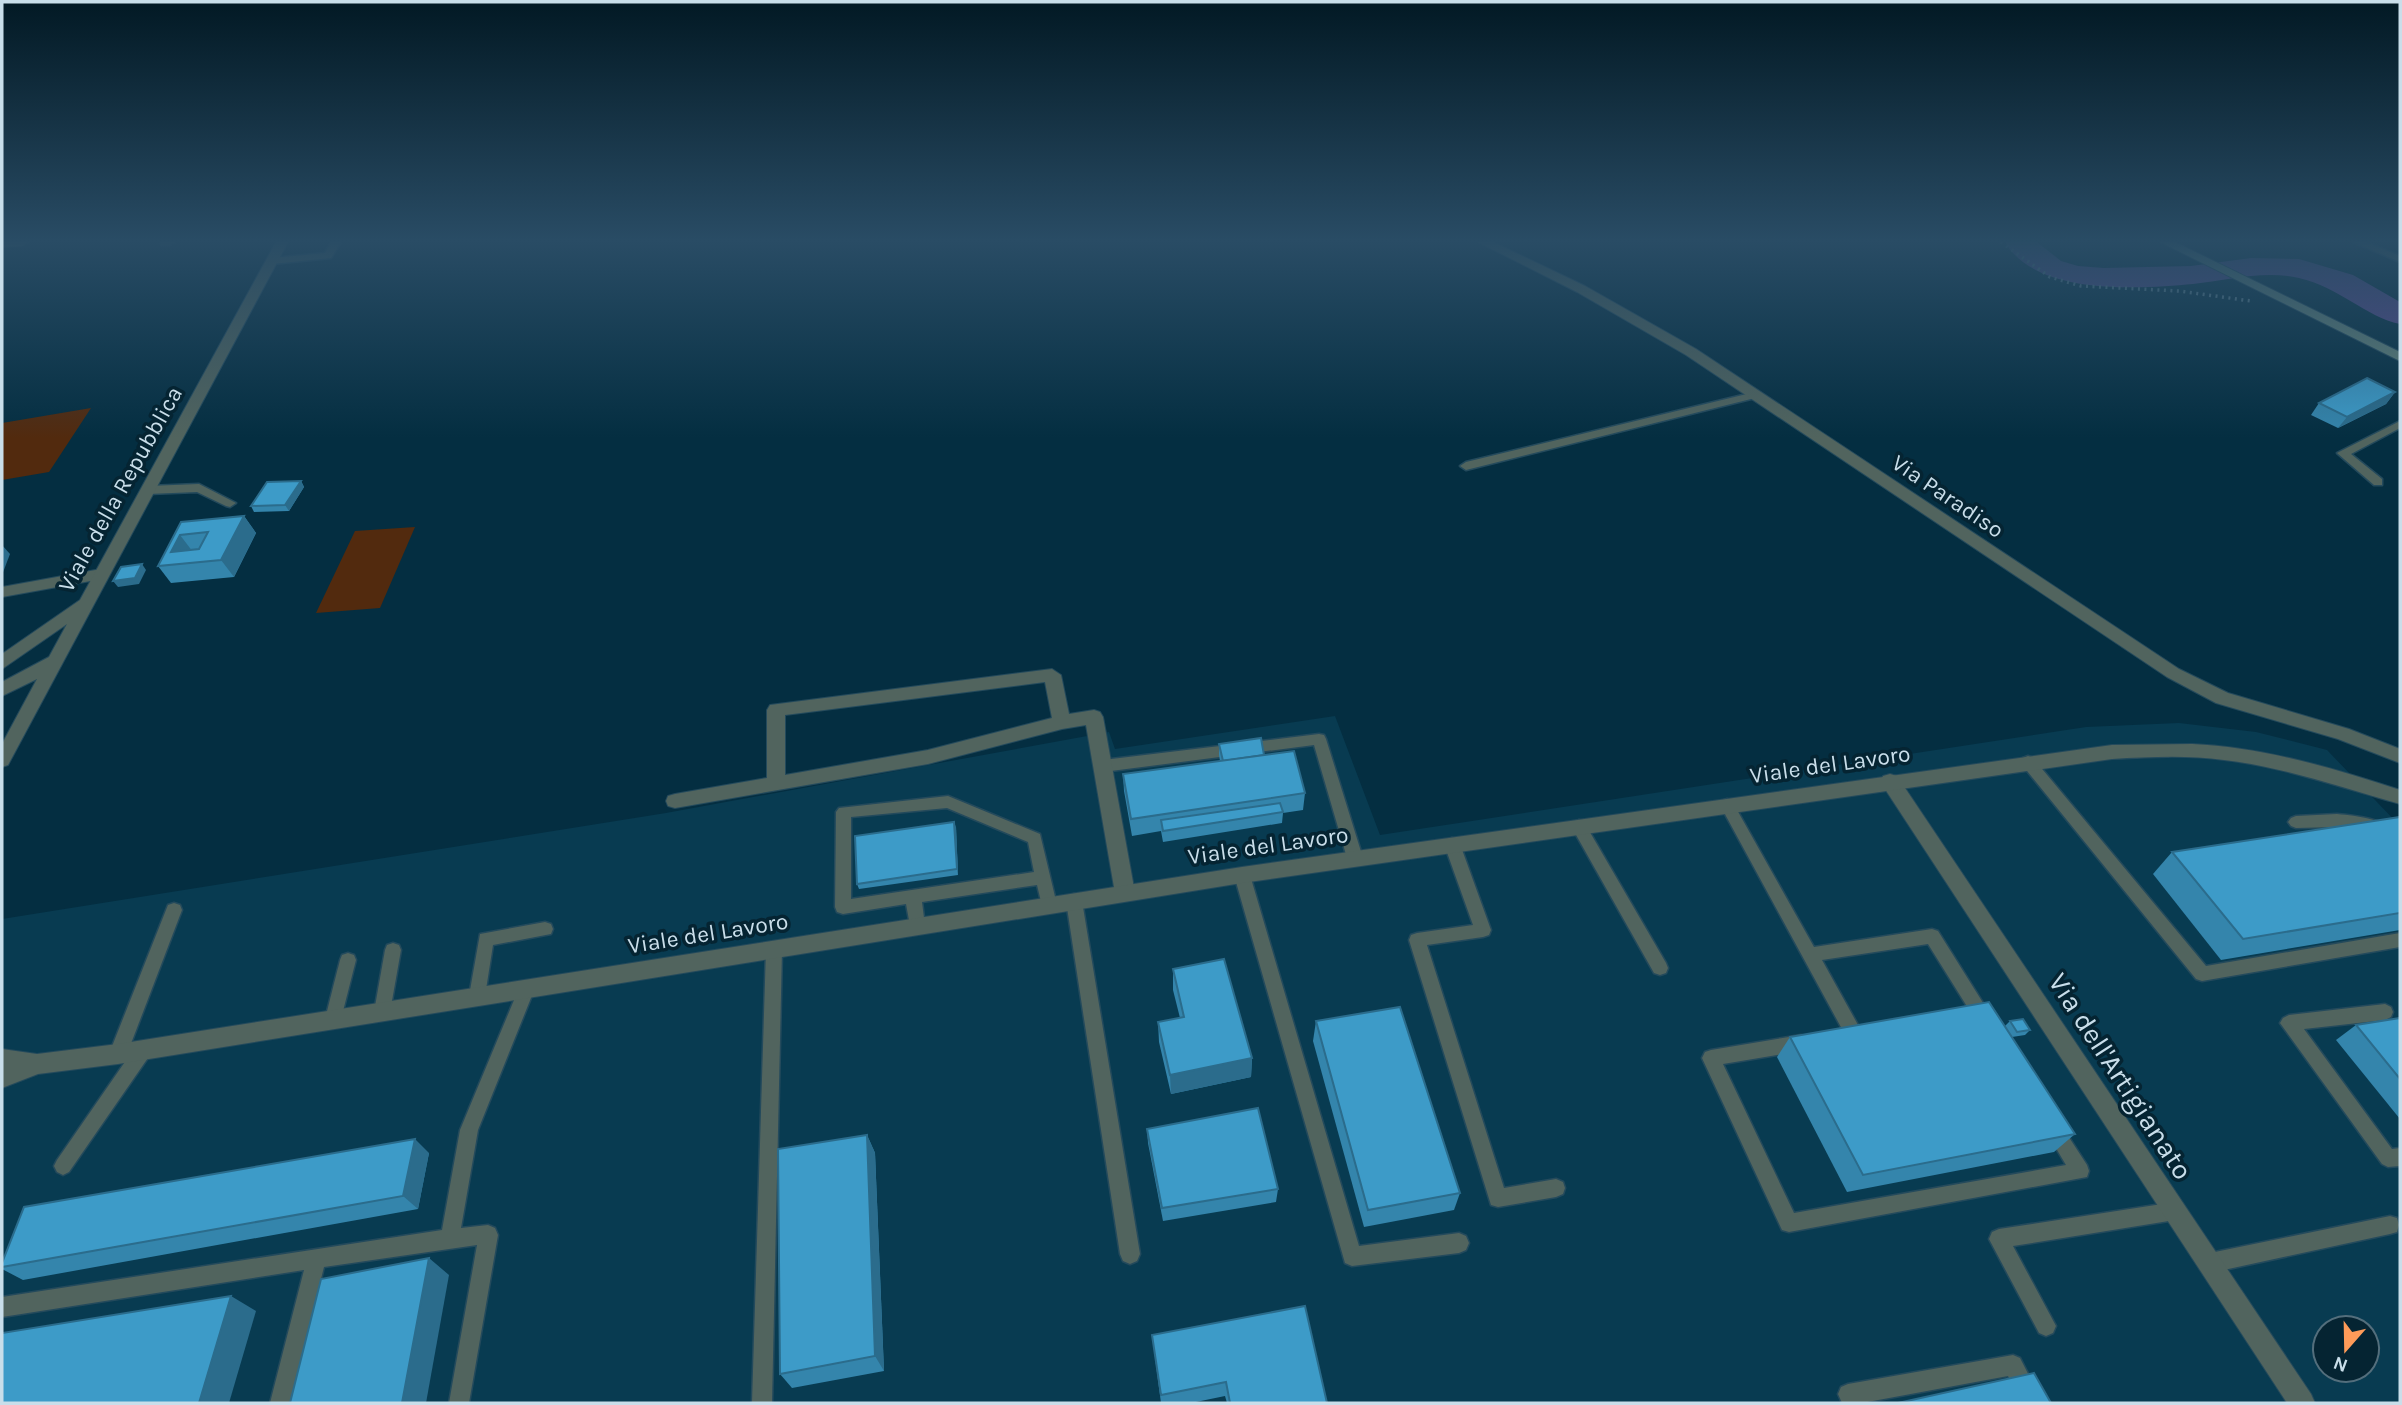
<svg xmlns="http://www.w3.org/2000/svg" width="2402" height="1405" font-family="Karla,sans-serif">
<style>
.built{fill:#083b51;fill-rule:evenodd}
.green{fill:#522a0e}
.lines{fill:none;stroke-linecap:round;stroke-linejoin:round}
.river{fill:#5b4a8f;fill-rule:evenodd}
.service-casing{stroke:#244a5c;stroke-width:3}
.minor-casing{stroke:#244a5c;stroke-width:2}
.tertiary-casing{stroke:#244a5c;stroke-width:2}
.secondary-casing{stroke:#244a5c;stroke-width:2}
.path{stroke:#658594;stroke-width:3.5;stroke-dasharray:2 4.5;stroke-linecap:butt}
.service{fill:#51645e;fill-rule:evenodd}
.minor{fill:#51645e;fill-rule:evenodd}
.tertiary{fill:#51645e;fill-rule:evenodd}
.secondary{fill:#66857b;fill-rule:evenodd}
.wall{fill:#3485ac}
.shaded-wall{fill:#2b6c8c}
.building{fill:#3d9bc8;stroke:#2b6c8c;stroke-width:2;fill-rule:evenodd}
.labels{text-anchor:middle;stroke-width:7;stroke-linejoin:round;paint-order:stroke}
.street-label{font-size:23px;fill:#c9deea;stroke:#052432}
.near-street-label{font-size:28px;fill:#c9deea;stroke:#052432}
</style>
<rect width="100%" height="100%" fill="#042e41"/>
<!-- built -->
<path class="built" d="M 1335,716 L 1380,835 L 2086,727 L 2179,723 L 2256,732 L 2327,750 L 2400,826 L 2400,1403 L 2,1403 L 2,919 L 666,813 L 1109,732 L 1115,749 ZM 2325,1328 L 2367,1328 L 2367,1370 L 2325,1370 Z"/>
<!-- green -->
<g class="green">
<path d="M 91,408 L 49,472 L 2,480 L 2,423 Z"/>
<path d="M 415,527 L 380,608 L 316,613 L 355,531 Z"/>
</g>
<g class="lines">
<!-- river -->
<path class="river" d="M 2005,242 L 2037,242 L 2061,261 L 2078,266 L 2104,268 L 2191,266 L 2251,258 L 2299,259 L 2353,275 L 2400,302 L 2400,324 C 2366,317 2339,287 2299,278 C 2265,270 2227,280 2193,284 C 2139,289 2036,296 2005,242 Z"/>
<defs>
<g id="service">
<path d="M 160,242 L 175,242 L 170,245 L 161,245 Z"/>
<path d="M 331,242 L 341,242 L 331,258 L 272,264 L 267,261 L 272,258 L 325,253 Z"/>
<path d="M 2353,242 L 2366,242 L 2400,256 L 2400,262 Z"/>
<path d="M 1755,392 L 1759,393 L 1759,397 L 1466,470 L 1460,466 L 1466,462 Z"/>
<path d="M 2400,421 L 2400,428 L 2351,454 L 2382,479 L 2382,485 L 2374,485 L 2337,453 Z"/>
<path d="M 199,484 L 236,503 L 230,507 L 226,506 L 197,492 L 148,494 L 142,490 L 148,486 Z"/>
<path d="M 1319,734 L 1324,735 L 1326,739 L 1363,858 L 1360,862 L 1355,864 L 1350,862 L 1347,858 L 1314,745 L 1103,772 L 1098,770 L 1096,766 L 1098,762 L 1103,760 Z"/>
<path d="M 2028,756 L 2033,758 L 2206,966 L 2400,933 L 2400,947 L 2202,981 L 2196,979 L 2023,766 L 2021,762 L 2023,758 Z"/>
<path d="M 948,796 L 1040,834 L 1057,905 L 1055,910 L 1049,912 L 1043,910 L 1037,885 L 922,902 L 925,926 L 923,931 L 917,933 L 911,931 L 906,904 L 843,914 L 837,912 L 835,907 L 836,812 L 839,808 ZM 947,808 L 1028,842 L 1034,872 L 851,899 L 851,817 Z"/>
<path d="M 1727,799 L 1732,801 L 1814,947 L 1932,929 L 1938,931 L 1990,1014 L 1992,1019 L 1990,1024 L 1984,1027 L 1978,1024 L 1928,944 L 1822,960 L 1863,1034 L 1860,1040 C 1852,1042 1847,1044 1839,1042 L 1836,1036 L 1842,1029 L 1720,805 L 1722,801 Z"/>
<path d="M 2337,814 C 2359,816 2382,819 2400,833 L 2400,847 L 2364,830 L 2337,827 L 2296,828 L 2291,826 L 2288,822 L 2291,818 L 2296,816 Z"/>
<path d="M 1579,820 L 1584,822 L 1666,963 L 1668,968 L 1666,973 L 1660,975 L 1654,973 L 1571,826 L 1574,822 Z"/>
<path d="M 1452,838 L 1457,840 L 1460,844 L 1491,930 L 1489,935 L 1483,937 L 1427,945 L 1504,1188 L 1556,1179 L 1563,1182 L 1565,1188 L 1563,1194 L 1556,1197 L 1498,1207 L 1491,1205 L 1409,940 L 1411,935 L 1417,933 L 1473,925 L 1444,844 L 1447,840 Z"/>
<path d="M 1242,869 L 1248,870 L 1250,875 L 1359,1246 L 1459,1233 L 1466,1236 L 1469,1243 L 1466,1250 L 1459,1253 L 1352,1266 L 1345,1263 L 1234,875 L 1236,870 Z"/>
<path d="M 1074,894 L 1080,896 L 1082,901 L 1140,1254 L 1137,1261 L 1130,1264 L 1123,1261 L 1120,1254 L 1066,901 L 1068,896 Z"/>
<path d="M 174,903 L 180,905 L 182,910 L 127,1054 L 124,1060 L 118,1062 L 112,1060 L 109,1054 L 166,910 L 168,905 Z"/>
<path d="M 545,922 L 551,924 L 553,929 L 551,934 L 493,945 L 485,996 L 483,1001 L 477,1003 L 471,1001 L 469,996 L 480,934 Z"/>
<path d="M 774,942 L 780,944 L 782,949 L 772,1403 L 752,1403 L 766,949 L 768,944 Z"/>
<path d="M 393,943 L 399,945 L 401,950 L 390,1012 L 388,1017 L 382,1020 L 376,1017 L 374,1012 L 385,950 L 387,945 Z"/>
<path d="M 348,953 L 354,955 L 356,960 L 341,1019 L 339,1024 L 333,1027 L 327,1024 L 325,1019 L 340,960 L 342,955 Z"/>
<path d="M 527,981 L 533,983 L 535,988 L 478,1130 L 461,1228 L 488,1225 L 495,1228 L 498,1235 L 469,1403 L 449,1403 L 477,1245 L 324,1267 L 290,1403 L 270,1403 L 304,1270 L 2,1317 L 2,1297 L 442,1230 L 460,1130 L 519,988 L 521,983 Z"/>
<path d="M 2385,1004 L 2391,1007 L 2393,1012 L 2391,1017 L 2385,1020 L 2304,1029 L 2392,1149 L 2400,1148 L 2400,1166 L 2388,1167 L 2382,1164 L 2280,1023 L 2283,1018 L 2289,1015 Z"/>
<path d="M 1801,1035 L 1807,1037 L 1810,1043 L 1807,1049 L 1801,1051 L 1723,1064 L 1794,1213 L 2066,1165 L 2044,1128 L 2047,1122 L 2053,1119 L 2059,1122 L 2087,1165 L 2089,1171 L 2087,1177 L 1789,1232 L 1782,1230 L 1702,1058 L 1705,1052 L 1711,1050 Z"/>
<path d="M 144,1041 L 150,1043 L 153,1049 L 150,1055 L 69,1172 L 63,1175 L 57,1172 L 54,1166 L 57,1160 L 138,1043 Z"/>
<path d="M 2175,1202 L 2182,1204 L 2184,1211 L 2182,1218 L 2175,1220 L 2013,1246 L 2056,1326 L 2053,1333 L 2046,1336 L 2039,1333 L 1989,1239 L 1992,1232 L 1999,1229 Z"/>
<path d="M 2390,1216 L 2397,1218 L 2399,1225 L 2397,1232 L 2390,1234 L 2210,1273 L 2203,1270 L 2200,1263 L 2203,1256 L 2210,1253 Z"/>
<path d="M 2013,1355 L 2020,1358 L 2043,1403 L 2022,1403 L 2008,1376 L 1862,1403 L 1842,1403 L 1838,1394 L 1841,1387 L 1848,1384 Z"/>
</g>
<g id="minor">
<path d="M 2,242 L 28,242 L 22,246 L 2,247 Z"/>
<path d="M 1478,242 L 1493,242 L 1585,286 L 1696,349 L 2179,669 L 2228,693 L 2349,729 L 2400,749 L 2400,763 L 2338,739 L 2216,703 L 2167,677 L 1686,355 L 1577,292 Z"/>
<path d="M 101,569 L 109,574 L 107,578 L 2,597 L 2,587 Z"/>
<path d="M 1052,669 L 1061,675 L 1069,714 L 1094,710 L 1100,712 L 1103,717 L 1135,893 L 1132,899 L 1125,901 L 1118,899 L 1115,893 L 1086,725 L 1062,729 L 928,764 L 675,808 L 668,806 L 666,801 L 668,796 L 675,794 L 767,778 L 767,710 L 770,705 ZM 1045,682 L 1052,718 L 928,750 L 785,775 L 785,715 Z"/>
<path d="M 1890,774 L 1897,776 L 2311,1394 L 2315,1403 L 2287,1403 L 1883,786 L 1881,781 L 1883,776 Z"/>
</g>
<g id="tertiary">
<path d="M 276,242 L 288,242 L 8,765 L 2,767 L 2,744 L 37,679 L 2,696 L 2,682 L 49,657 L 67,624 L 2,669 L 2,654 L 80,600 Z"/>
<path d="M 2192,744 C 2263,747 2333,768 2400,790 L 2400,804 C 2342,788 2284,767 2224,760 C 2187,755 2149,757 2112,759 L 1242,883 L 118,1064 L 38,1074 L 2,1088 L 2,1049 L 37,1054 L 118,1044 L 1242,867 L 2112,745 Z"/>
</g>
<path id="secondary" d="M 2160,242 L 2175,242 L 2400,352 L 2400,361 Z"/>
</defs>
<!-- service casing -->
<use href="#service" class="service-casing"/>
<!-- minor casing -->
<use href="#minor" class="minor-casing"/>
<!-- tertiary casing -->
<use href="#tertiary" class="tertiary-casing"/>
<!-- secondary casing -->
<use href="#secondary" class="secondary-casing"/>
<!-- path -->
<path class="path" d="M 2001,242 L 2050,277 L 2081,286 L 2179,291 L 2251,301"/>
<!-- service -->
<use href="#service" class="service"/>
<!-- minor -->
<use href="#minor" class="minor"/>
<!-- tertiary -->
<use href="#tertiary" class="tertiary"/>
<!-- secondary -->
<use href="#secondary" class="secondary"/>
</g>
<!-- wall -->
<g class="wall">
<path d="M 2395,392 L 2386,404 L 2338,428 L 2311,415 L 2319,403 Z"/>
<path d="M 301,481 L 304,487 L 289,511 L 254,512 L 251,506 Z"/>
<path d="M 244,516 L 256,533 L 234,577 L 171,583 L 158,566 L 181,522 Z"/>
<path d="M 1219,744 L 1264,755 L 1305,793 L 1303,810 L 1283,813 L 1282,823 L 1163,842 L 1161,831 L 1132,836 L 1124,791 L 1123,774 L 1220,761 L 1219,755 Z"/>
<path d="M 2400,817 L 2400,930 L 2221,960 L 2153,874 L 2172,852 Z"/>
<path d="M 956,827 L 958,875 L 859,889 L 857,884 Z"/>
<path d="M 1173,969 L 1252,1058 L 1251,1077 L 1171,1094 L 1159,1042 L 1158,1022 L 1180,1018 L 1173,990 Z"/>
<path d="M 2400,1018 L 2400,1119 L 2336,1040 L 2356,1025 Z"/>
<path d="M 1316,1021 L 1460,1193 L 1454,1210 L 1364,1227 L 1313,1041 Z"/>
<path d="M 2010,1021 L 2030,1030 L 2025,1035 L 2012,1037 L 2005,1026 Z"/>
<path d="M 1790,1037 L 2075,1134 L 2054,1152 L 1847,1192 L 1777,1057 Z"/>
<path d="M 1147,1129 L 1278,1189 L 1276,1202 L 1163,1221 L 1148,1143 Z"/>
<path d="M 867,1135 L 875,1153 L 884,1371 L 792,1388 L 780,1374 Z"/>
<path d="M 429,1153 L 418,1209 L 23,1280 L 2,1269 L 2,1263 Z"/>
<path d="M 1152,1335 L 1327,1403 L 1227,1403 L 1225,1396 L 1191,1403 L 1161,1403 Z"/>
</g>
<!-- shaded-wall -->
<g class="shaded-wall">
<path d="M 2395,392 L 2386,404 L 2338,428 L 2347,417 Z"/>
<path d="M 301,481 L 304,487 L 289,511 L 285,505 Z"/>
<path d="M 244,516 L 256,533 L 234,577 L 221,560 Z"/>
<path d="M 180,535 L 193,552 L 171,552 Z"/>
<path d="M 2,545 L 10,554 L 2,575 Z"/>
<path d="M 142,564 L 146,570 L 139,584 L 118,587 L 113,581 Z"/>
<path d="M 954,822 L 956,827 L 958,875 L 957,869 Z"/>
<path d="M 1252,1058 L 1251,1077 L 1171,1094 L 1170,1075 Z"/>
<path d="M 867,1135 L 875,1153 L 884,1371 L 875,1356 Z"/>
<path d="M 415,1139 L 429,1153 L 418,1209 L 403,1196 Z"/>
<path d="M 429,1258 L 449,1275 L 426,1403 L 402,1403 Z"/>
<path d="M 231,1296 L 256,1311 L 229,1403 L 199,1403 Z"/>
</g>
<!-- building -->
<g class="building">
<path d="M 2367,378 L 2395,392 L 2347,417 L 2319,403 Z"/>
<path d="M 301,481 L 285,505 L 251,506 L 267,482 Z"/>
<path d="M 244,516 L 221,560 L 158,566 L 181,522 ZM 208,532 L 199,549 L 171,552 L 180,535 Z"/>
<path d="M 142,564 L 135,578 L 113,581 L 121,567 Z"/>
<path d="M 1261,738 L 1264,755 L 1223,761 L 1219,744 Z"/>
<path d="M 1294,751 L 1305,793 L 1131,819 L 1123,774 Z"/>
<path d="M 1280,803 L 1283,812 L 1163,831 L 1161,820 Z"/>
<path d="M 2400,817 L 2400,913 L 2243,939 L 2172,852 Z"/>
<path d="M 954,822 L 957,869 L 857,884 L 855,836 Z"/>
<path d="M 1224,959 L 1252,1058 L 1170,1075 L 1158,1022 L 1184,1017 L 1173,969 Z"/>
<path d="M 1989,1002 L 2075,1134 L 1863,1175 L 1790,1037 Z"/>
<path d="M 1400,1007 L 1460,1193 L 1368,1210 L 1316,1021 Z"/>
<path d="M 2400,1018 L 2400,1079 L 2356,1025 Z"/>
<path d="M 2023,1019 L 2030,1030 L 2017,1032 L 2010,1021 Z"/>
<path d="M 1258,1108 L 1278,1189 L 1162,1208 L 1147,1129 Z"/>
<path d="M 867,1135 L 875,1356 L 780,1374 L 778,1149 Z"/>
<path d="M 415,1139 L 403,1196 L 2,1267 L 2,1263 L 24,1207 Z"/>
<path d="M 429,1258 L 402,1403 L 290,1403 L 321,1279 Z"/>
<path d="M 231,1296 L 199,1403 L 2,1403 L 2,1333 Z"/>
<path d="M 1305,1306 L 1327,1403 L 1230,1403 L 1226,1382 L 1161,1395 L 1152,1335 Z"/>
<path d="M 2034,1373 L 2051,1403 L 1898,1403 Z"/>
</g>
<!-- sky -->
<linearGradient id="sky" x2="0" y2="1"><stop stop-color="#021924"/><stop offset="0.55" stop-color="#294c65"/><stop offset="1" stop-color="#294c65" stop-opacity="0"/></linearGradient>
<rect width="2402" height="438" fill="url(#sky)"/>
<g class="labels">
<!-- street labels -->
<g class="street-label">
<text transform="translate(120 489) rotate(-61)" y="8">Viale della Repubblica</text>
<text transform="translate(1948 496) rotate(34)" y="8">Via Paradiso</text>
<text transform="translate(1830 764) rotate(-8)" y="8">Viale del Lavoro</text>
<text transform="translate(1268 845) rotate(-8)" y="8">Viale del Lavoro</text>
<text transform="translate(708 933) rotate(-9)" y="8">Viale del Lavoro</text>
</g>
<!-- near-street labels -->
<g class="near-street-label">
<text transform="translate(2121 1076) rotate(57)" y="10">Via dell'Artigianato</text>
</g>
</g>
<!-- border -->
<rect width="2402" height="1405" fill="none" stroke="#c9deea" stroke-width="7"/>
<!-- north arrow -->
<g transform="translate(2346 1349) rotate(200)"><circle r="33" fill="#052432" stroke="#536e7c" stroke-width="2"/>
<path d="M0-5L12 26L0 18L-12 26Z" fill="#fe9b59"/>
<text y="-10" font-size="19" font-weight="bold" text-anchor="middle" fill="#c9deea">N</text>
</g>
</svg>
